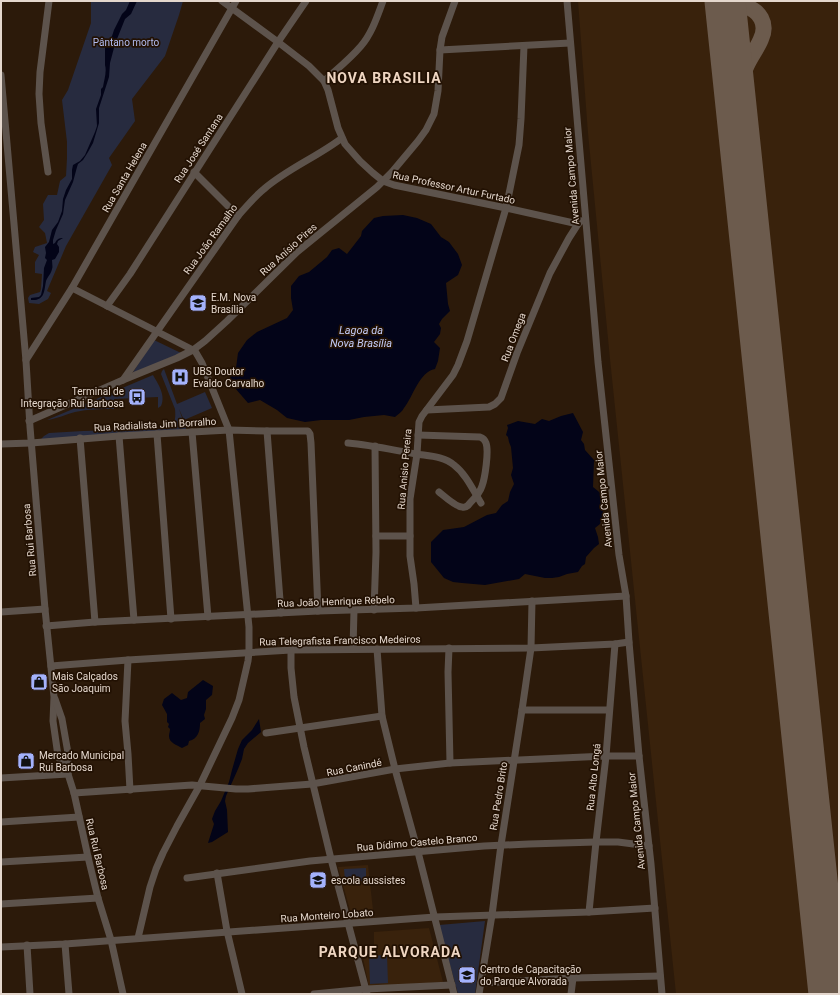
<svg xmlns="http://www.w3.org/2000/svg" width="840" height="995" font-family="Roboto,sans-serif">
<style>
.built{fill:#39220c}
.green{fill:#272b3f}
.water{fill:#030418}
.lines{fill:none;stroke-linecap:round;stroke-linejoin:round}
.taxiway{stroke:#6c5b4d;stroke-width:16}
.runway{stroke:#6c5b4d;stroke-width:41}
.minor{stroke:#5d534c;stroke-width:7}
.labels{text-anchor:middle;stroke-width:3.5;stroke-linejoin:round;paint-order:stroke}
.park-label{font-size:10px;fill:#b2bdf2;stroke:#221103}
.street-label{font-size:10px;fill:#e4d7cd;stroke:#221103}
.poi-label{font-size:10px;fill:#e4d7cd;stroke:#221103;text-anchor:start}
.water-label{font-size:11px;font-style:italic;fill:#c3ccf8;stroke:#221103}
.district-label{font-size:14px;font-weight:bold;letter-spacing:1px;fill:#efd6c2;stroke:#221103}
</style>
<rect width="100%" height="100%" fill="#2c1a0a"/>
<!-- built -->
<g class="built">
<path d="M 578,1 L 839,1 L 839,994 L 676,994 L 610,359 L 588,133 Z"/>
<path d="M 368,865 L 374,919 L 353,921 L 338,867 Z"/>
<path d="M 429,928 L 443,982 L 369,987 L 362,953 L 374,952 L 374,932 Z"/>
</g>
<!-- green -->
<g class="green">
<path d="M 91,1 L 183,1 L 179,15 L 165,56 L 132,99 L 135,121 L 109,158 L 112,165 L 66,246 L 47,291 L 51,293 L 48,299 L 39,304 L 29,303 L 28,298 L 30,295 L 40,292 L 41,289 L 42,274 L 35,273 L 35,262 L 39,255 L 33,252 L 35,247 L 47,243 L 45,233 L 39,227 L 44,220 L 43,204 L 48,195 L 57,195 L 60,181 L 66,176 L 67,158 L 67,142 L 62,100 L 68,90 L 91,23 Z"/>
<path d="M 154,340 L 181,353 L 134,373 L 133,372 Z"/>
<path d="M 164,369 L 177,404 L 205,392 L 212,408 L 184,420 L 179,409 L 187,432 L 38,442 L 44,436 L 49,433 L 83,431 L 163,429 C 175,426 176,421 175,409 L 161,374 L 162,371 Z"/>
<path d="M 153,375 C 158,384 166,395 161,406 L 158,408 L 158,397 L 114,399 L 114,409 C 101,409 88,409 75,412 C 66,414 57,419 47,420 Z"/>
<path d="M 366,868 L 366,881 L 345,881 L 344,869 Z"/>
<path d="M 485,921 L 475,994 L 458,994 L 439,925 Z"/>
<path d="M 387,955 L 388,983 L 370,984 L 369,956 Z"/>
</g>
<!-- water -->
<g class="water">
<path d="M 130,1 L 137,1 L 131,14 L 125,19 L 115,44 L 110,63 L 109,77 L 99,108 L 99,123 L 93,143 L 88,152 L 83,160 L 78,164 L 77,167 L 73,182 L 65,200 L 63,214 L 56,230 L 53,240 L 53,244 L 55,243 C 57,239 59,238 63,238 L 58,241 L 57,244 L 59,247 L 59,252 L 55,259 L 52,260 C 52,263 53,267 52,269 C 51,274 48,276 46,281 C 44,291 45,301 31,300 L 31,298 L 39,297 L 41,295 L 43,286 L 44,268 L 47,260 L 45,258 L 46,253 L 45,247 L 49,242 L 52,230 L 58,222 L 62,211 L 63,199 L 66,190 L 72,179 L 72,170 L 73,165 L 80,161 L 85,155 L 95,132 L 97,126 L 96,109 L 101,95 L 101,89 L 103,87 C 104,80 107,72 105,65 L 105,46 L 112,36 L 114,30 L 122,14 L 126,10 Z"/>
<path d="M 403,215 L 417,218 L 431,224 L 441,237 L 449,242 L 458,254 L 462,265 L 458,275 L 446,283 L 448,304 L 450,311 L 442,319 L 439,324 L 441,328 L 440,334 L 434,342 L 440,348 L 438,361 L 435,369 C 419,372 413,397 404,408 C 402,412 398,414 395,417 L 384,415 L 364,417 L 349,420 L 321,420 L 305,422 L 287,418 L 277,410 L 260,400 L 248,403 L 235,388 L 230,377 L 236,368 L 238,353 L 247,340 L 257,332 L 287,318 L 293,310 L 291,298 L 291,286 L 299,276 L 309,272 L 327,257 L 332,250 L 339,248 L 347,254 L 361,236 L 362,231 L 374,218 L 383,216 Z"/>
<path d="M 573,413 L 583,432 L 581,440 L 584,444 L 585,450 L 594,460 L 593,487 L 604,496 L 603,514 L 600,524 L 595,528 L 598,537 L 599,544 L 594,548 L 586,557 L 585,564 L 582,566 L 578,572 L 567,574 L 559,577 L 552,578 L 545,578 L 525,574 L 519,579 L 485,585 L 462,583 L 453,582 L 444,578 L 431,562 L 431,542 L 443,530 L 464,527 L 487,515 L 496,513 L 502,505 L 508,501 L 510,492 L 514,484 L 511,475 L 513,468 L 511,447 L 509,442 L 508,437 L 506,435 L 508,428 L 507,425 L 518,421 L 535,424 L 542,419 L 549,421 L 561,416 Z"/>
<path d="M 203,680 L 213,686 L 212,695 L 206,700 L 206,709 L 204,715 L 205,719 L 200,723 C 200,731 198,739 189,741 L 188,745 L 182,748 C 177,745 169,743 169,736 C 169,734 170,731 170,729 L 168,727 L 169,724 L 167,722 L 167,714 L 162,705 L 164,699 L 172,693 L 181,700 L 187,698 L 188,692 Z"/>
<path d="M 259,719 L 261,732 L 248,743 L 244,749 L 242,759 L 238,769 L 226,796 L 225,801 L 227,810 L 228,832 L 212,842 L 208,843 L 214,824 L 212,819 L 215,811 L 221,801 L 229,782 L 232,770 L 238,749 L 242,740 L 252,730 Z"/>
</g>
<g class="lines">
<!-- taxiway -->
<path class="taxiway" d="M 725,6 C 731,6 738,5 744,6 C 760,10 768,24 761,39 C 757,49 750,57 746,67 C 741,78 738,90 736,102"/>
<!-- runway -->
<path class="runway" d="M 725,1 L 829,994"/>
<!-- minor -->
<g class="minor">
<path d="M 222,1 L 278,42 L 309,66 L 324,81 L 328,90 L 338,128 L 345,144 L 360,161 L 373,173 L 383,181 L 394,185 L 506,208 L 578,224"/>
<path d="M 567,1 L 598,362 L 619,555 L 626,596 L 629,642 L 639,756 L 651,864 L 662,994"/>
<path d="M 440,50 L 570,43"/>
<path d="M 1,75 L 26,361 L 30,427 L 45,609 L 54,697 L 53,721 L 58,756 L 68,774 L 74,793 L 88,857 L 98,898 L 111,940 L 123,994"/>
<path d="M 324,81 C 336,70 350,59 361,46 C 372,33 377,17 383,1"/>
<path d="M 48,172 L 41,123 L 39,94 L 40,72 L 49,1"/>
<path d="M 194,172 L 238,216"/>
<path d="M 72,288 L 195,351 L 202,363 L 229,430 L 249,627 L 249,652 L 248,661 L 239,700 L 232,718 L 200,785 L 177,826 L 163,853 L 156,869 L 150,887 L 138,938"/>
<path d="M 107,306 L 130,274 L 278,42 L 306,1"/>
<path d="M 26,360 L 72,288 L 236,1"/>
<path d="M 123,380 L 238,216 C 246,207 254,197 264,189 C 287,169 317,157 342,138"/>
<path d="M 427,410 L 489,407 L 495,404 L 501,398 L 517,353 L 550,273 L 569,238 L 578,224 L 581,221"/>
<path d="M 29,421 L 123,380 L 177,358 L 193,350 L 205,341 L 227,321 L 297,252 L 377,187 L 392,172 L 418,141 L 426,130 L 434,114 L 438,91 L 440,50 L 442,37 L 455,1"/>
<path d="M 267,431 L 281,613"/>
<path d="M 192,432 L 208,617"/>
<path d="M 157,434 L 171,619"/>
<path d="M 418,435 L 480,437 C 483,438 485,440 486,443 C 489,451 485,478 482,486 C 480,493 475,498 470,503 C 468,506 465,508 462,507 C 456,507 444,496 439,492"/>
<path d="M 119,436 L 134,620"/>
<path d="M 80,438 L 95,622"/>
<path d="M 348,443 C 371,445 393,450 416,454 C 428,456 444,456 454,465 C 466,474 473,490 481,503"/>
<path d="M 1,444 L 31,443 L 119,436 L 229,430 L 267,431 L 308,431 L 310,434 L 311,443 L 318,611"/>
<path d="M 376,536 L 410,536"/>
<path d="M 416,608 L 414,584 L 410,556 L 410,499 L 417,454 L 419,422 L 422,416 L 453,375 L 458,365 L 467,341 L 506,208 L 510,189 L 519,145 L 521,119 L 524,46"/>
<path d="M 374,610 L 376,552 L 375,446"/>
<path d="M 1,612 L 45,609"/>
<path d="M 46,626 L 95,622 L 318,611 L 416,608 L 626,596"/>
<path d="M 449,648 L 448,672 L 450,763"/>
<path d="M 353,649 L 354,610"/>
<path d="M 377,649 L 382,716 L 395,769 L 418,852 L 454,994"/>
<path d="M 291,650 L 291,668 L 294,697 L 304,747 L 331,859 L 367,994"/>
<path d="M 128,660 L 125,721 L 128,754 L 130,790"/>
<path d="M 51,666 L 128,660 L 291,650 L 531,648 L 615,644 L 629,642"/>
<path d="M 522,710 L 609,710"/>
<path d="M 266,733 L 382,716"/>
<path d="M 1,778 L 68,774 L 68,753 L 62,719 L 55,699"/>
<path d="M 74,793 L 192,785 L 236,789 L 248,789 L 312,784 L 395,769 L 450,763 L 606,756 L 639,756"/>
<path d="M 1,822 L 79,817"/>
<path d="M 1,862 L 88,857"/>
<path d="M 217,873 L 227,931 L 242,994"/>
<path d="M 187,878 L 310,861 L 484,846 L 529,844 L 596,842 L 618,842 L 649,846"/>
<path d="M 1,904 L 98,898"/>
<path d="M 589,912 L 596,842 L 606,756 L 615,644"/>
<path d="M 65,944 L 69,994"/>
<path d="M 27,945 L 30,994"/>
<path d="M 1,947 L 65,944 L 435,917 L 589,912 L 655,908"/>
<path d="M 481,983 L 573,978 L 660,976"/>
<path d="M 314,994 L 366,989 L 452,985"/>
<path d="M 479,994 L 492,915 L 501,845 L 522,710 L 531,648 L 532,601"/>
<path d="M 571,994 L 573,978"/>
</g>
</g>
<!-- icons -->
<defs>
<symbol id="school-square" viewBox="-11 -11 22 22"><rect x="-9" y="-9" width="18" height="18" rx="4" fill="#a4b2fc" stroke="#221103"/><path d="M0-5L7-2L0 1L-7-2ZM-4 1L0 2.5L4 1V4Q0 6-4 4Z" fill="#111"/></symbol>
<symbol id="hospital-square" viewBox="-11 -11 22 22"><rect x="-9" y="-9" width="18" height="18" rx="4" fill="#a4b2fc" stroke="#221103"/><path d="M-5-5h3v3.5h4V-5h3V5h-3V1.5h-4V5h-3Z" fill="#111"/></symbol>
<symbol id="bus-square" viewBox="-11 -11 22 22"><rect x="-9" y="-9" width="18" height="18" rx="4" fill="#a4b2fc" stroke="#221103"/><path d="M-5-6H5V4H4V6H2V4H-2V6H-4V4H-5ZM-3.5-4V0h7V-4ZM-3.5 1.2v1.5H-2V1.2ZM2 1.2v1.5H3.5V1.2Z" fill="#111"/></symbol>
<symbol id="shop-square" viewBox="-11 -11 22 22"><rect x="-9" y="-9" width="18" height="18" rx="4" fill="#a4b2fc" stroke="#221103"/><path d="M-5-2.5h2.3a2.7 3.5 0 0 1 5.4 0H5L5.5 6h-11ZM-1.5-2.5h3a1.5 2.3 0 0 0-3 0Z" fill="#111"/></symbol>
<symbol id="university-square" viewBox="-11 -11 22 22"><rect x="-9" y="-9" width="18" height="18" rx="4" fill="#a4b2fc" stroke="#221103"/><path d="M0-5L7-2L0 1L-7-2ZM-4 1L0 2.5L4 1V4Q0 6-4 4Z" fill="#111"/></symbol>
</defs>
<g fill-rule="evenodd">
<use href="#school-square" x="188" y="293" width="20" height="20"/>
<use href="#hospital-square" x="170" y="367" width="20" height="20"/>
<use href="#bus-square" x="127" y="387" width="20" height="20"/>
<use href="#shop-square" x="29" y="672" width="20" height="20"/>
<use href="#shop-square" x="16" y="751" width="20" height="20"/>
<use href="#school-square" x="308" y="870" width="20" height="20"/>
<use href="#university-square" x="457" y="965" width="20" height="20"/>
</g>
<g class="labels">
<!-- park labels -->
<g class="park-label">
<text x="126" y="46">Pântano morto</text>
</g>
<!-- street labels -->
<g class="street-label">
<text transform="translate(198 148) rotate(-57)" y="4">Rua José Santana</text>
<text transform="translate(571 176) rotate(-95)" y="4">Avenida Campo Maior</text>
<text transform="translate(124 177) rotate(-60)" y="4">Rua Santa Helena</text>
<text transform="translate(454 187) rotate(12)" y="4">Rua Professor Artur Furtado</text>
<text transform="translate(210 239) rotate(-54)" y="4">Rua João Ramalho</text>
<text transform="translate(288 249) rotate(-42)" y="4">Rua Anísio Pires</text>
<text transform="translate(513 337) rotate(-69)" y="4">Rua Omega</text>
<text transform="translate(155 424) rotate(-3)" y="4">Rua Radialista Jim Borralho</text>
<text transform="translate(404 469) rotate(-85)" y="4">Rua Anisio Pereira</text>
<text transform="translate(603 499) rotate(-96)" y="4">Avenida Campo Maior</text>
<text transform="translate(29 540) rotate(-95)" y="4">Rua Rui Barbosa</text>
<text transform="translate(336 601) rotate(-2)" y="4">Rua João Henrique Rebelo</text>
<text transform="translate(340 640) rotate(-1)" y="4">Rua Telegrafista Francisco Medeiros</text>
<text transform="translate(354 767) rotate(-11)" y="4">Rua Canindé</text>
<text transform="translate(593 777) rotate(-84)" y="4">Rua Alto Longá</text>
<text transform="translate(498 796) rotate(-81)" y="4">Rua Pedro Brito</text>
<text transform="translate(636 821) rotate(-96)" y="4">Avenida Campo Maior</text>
<text transform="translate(417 842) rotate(-5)" y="4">Rua Dídimo Castelo Branco</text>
<text transform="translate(98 854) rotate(77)" y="4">Rua Rui Barbosa</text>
<text transform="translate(327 915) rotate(-4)" y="4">Rua Monteiro Lobato</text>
</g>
<!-- poi labels -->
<g class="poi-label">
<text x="211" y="301">E.M. Nova<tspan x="211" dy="12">Brasília</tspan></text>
<text x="193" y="375">UBS Doutor<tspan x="193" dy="12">Evaldo Carvalho</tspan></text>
<text x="124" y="395" text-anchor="end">Terminal de<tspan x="124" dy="12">Integração Rui Barbosa</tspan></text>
<text x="52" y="680">Mais Calçados<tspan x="52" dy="12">São Joaquim</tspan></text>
<text x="39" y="759">Mercado Municipal<tspan x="39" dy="12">Rui Barbosa</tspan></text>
<text x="331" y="884">escola aussistes</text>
<text x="480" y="973">Centro de Capacitação<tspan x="480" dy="12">do Parque Alvorada</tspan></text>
</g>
<!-- water labels -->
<g class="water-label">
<text x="361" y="334">Lagoa da<tspan x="361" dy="13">Nova Brasília</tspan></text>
</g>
<!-- district labels -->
<g class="district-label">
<text x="384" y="83">NOVA BRASILIA</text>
<text x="390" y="957">PARQUE ALVORADA</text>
</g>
</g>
<!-- border -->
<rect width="840" height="995" fill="none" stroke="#e4d7cd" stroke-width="4"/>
</svg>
